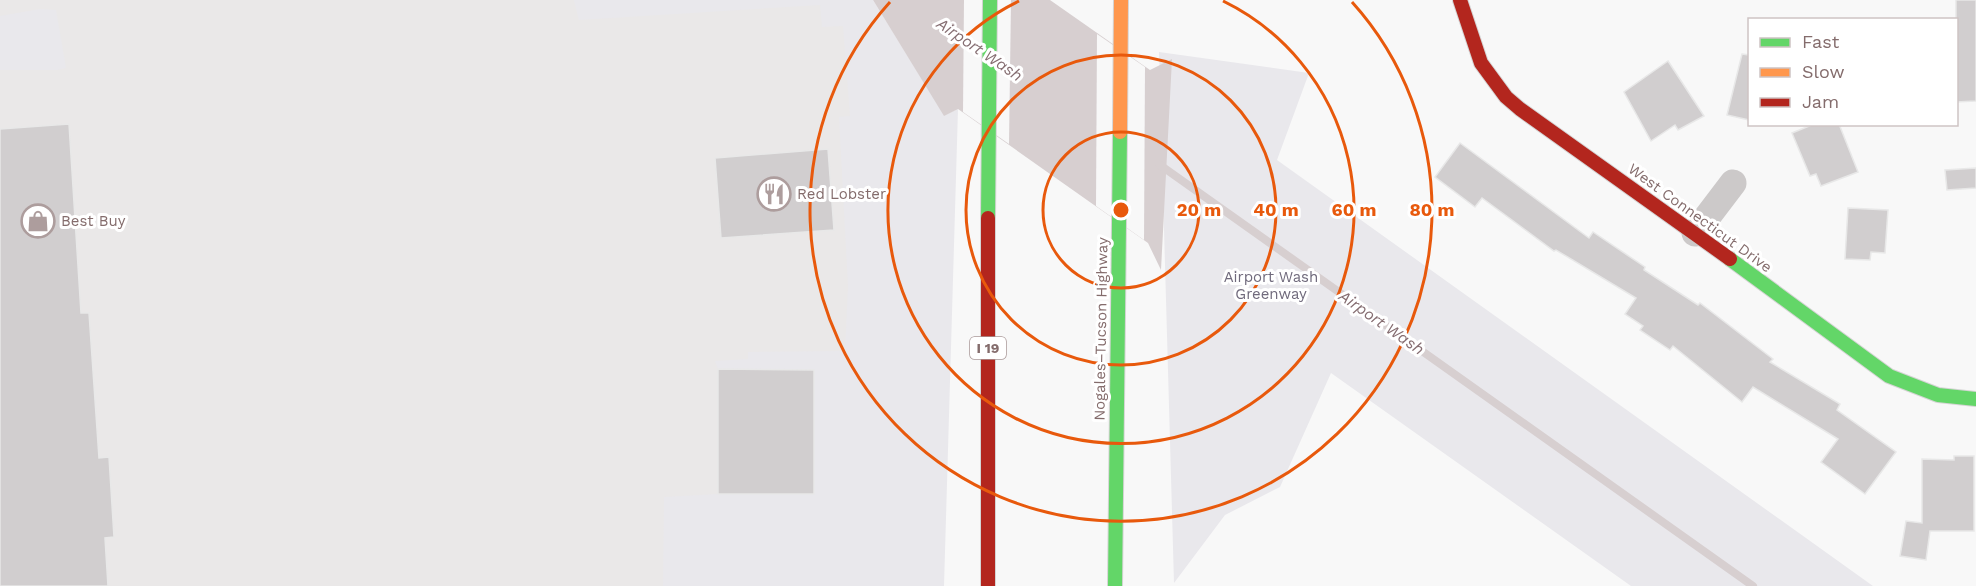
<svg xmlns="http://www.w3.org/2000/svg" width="1976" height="586" font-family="'Work Sans',sans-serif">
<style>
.built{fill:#eae8e8}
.green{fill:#e9e8ec}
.water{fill:#d7cfd0}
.pier{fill:#f8f8f8}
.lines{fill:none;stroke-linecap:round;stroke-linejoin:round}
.stream{stroke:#d7cfd0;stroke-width:8}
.building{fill:#d1cecf;stroke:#e8e8e8;stroke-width:1.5}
.fast-casing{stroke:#d5d4d4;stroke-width:16}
.slow-casing{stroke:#d5d4d4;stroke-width:16}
.jam-casing{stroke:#d5d4d4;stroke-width:16}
.street{stroke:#ccc9c9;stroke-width:27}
.fast{stroke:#63d668;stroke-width:14}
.slow{stroke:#ff974d;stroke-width:14}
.jam{stroke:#b3261e;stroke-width:14}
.ring{fill:none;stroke:#e8590c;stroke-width:3}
.labels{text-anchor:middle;stroke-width:6;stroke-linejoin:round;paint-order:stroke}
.shield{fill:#fff;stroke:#a99898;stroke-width:1.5}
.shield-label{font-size:14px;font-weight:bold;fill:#846c6c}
.poi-label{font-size:15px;fill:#846c6c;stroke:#fff;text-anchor:start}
.street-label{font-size:15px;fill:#846c6c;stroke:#fff}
.park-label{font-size:15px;fill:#706a7c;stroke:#fff}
.water-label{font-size:16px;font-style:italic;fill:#856d71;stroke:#fff}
.centre{fill:#e8590c;stroke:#fff;stroke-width:3}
.ring-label{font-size:18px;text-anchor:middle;font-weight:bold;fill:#e8590c;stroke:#fff;stroke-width:6;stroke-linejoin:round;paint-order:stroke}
</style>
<rect width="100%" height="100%" fill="#f8f8f8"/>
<!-- built -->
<path class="built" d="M 0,0 L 858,0 L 878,586 L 0,586 Z"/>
<!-- green -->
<g class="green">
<path d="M 574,0 L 873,0 L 944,115 L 958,109 L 944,586 L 663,586 L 664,497 L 718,494 L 814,493 L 814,370 L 718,369 L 715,361 L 748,359 L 748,352 L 845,351 L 848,286 L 839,117 L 850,116 L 843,26 L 822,27 L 820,5 L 579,20 Z"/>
<path d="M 40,9 L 56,10 L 66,68 L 57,70 L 0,70 L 0,16 Z"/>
<path d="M 1159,52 L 1309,73 L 1277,160 L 1873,586 L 1631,586 L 1331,373 L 1280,487 L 1225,515 L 1174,583 Z"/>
</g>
<!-- water -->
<path class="water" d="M 873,0 L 1050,0 L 1150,70 L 1172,59 L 1161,270 L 1148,243 L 958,109 L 944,116 Z"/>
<!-- pier -->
<g class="pier">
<path d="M 964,0 L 1011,0 L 1009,144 L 963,112 Z"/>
<path d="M 1097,34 L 1145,67 L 1144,240 L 1096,206 Z"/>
</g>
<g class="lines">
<!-- stream -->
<path class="stream" d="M 1160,165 L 1753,586"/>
</g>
<!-- building -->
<g class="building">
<path d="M 1956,0 L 1976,0 L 1976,101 L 1956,102 Z"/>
<path d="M 1742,54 L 1749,55 L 1749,120 L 1727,115 Z"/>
<path d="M 1668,61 L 1704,116 L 1678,130 L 1675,125 L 1651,141 L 1624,92 Z"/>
<path d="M 69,124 L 81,313 L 89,313 L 99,458 L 109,457 L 114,537 L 105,538 L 108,586 L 0,586 L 0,129 Z"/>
<path d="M 1814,124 L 1839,124 L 1858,172 L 1821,186 L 1816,174 L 1810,176 L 1792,133 Z"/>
<path d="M 1460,143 L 1589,238 L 1593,232 L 1645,267 L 1644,270 L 1698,305 L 1700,303 L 1773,359 L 1770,362 L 1840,404 L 1837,410 L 1896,452 L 1865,494 L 1821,462 L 1838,439 L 1753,387 L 1742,402 L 1673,346 L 1670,350 L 1640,330 L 1643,326 L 1625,314 L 1636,298 L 1556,250 L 1554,251 L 1482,198 L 1475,207 L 1435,177 Z"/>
<path d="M 828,149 L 834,230 L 721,238 L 715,158 Z"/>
<path d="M 1976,168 L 1976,188 L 1947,190 L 1945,170 Z"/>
<path d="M 1848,208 L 1888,210 L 1885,253 L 1871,252 L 1870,260 L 1845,259 Z"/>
<path d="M 718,369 L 814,370 L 814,494 L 718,494 Z"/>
<path d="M 1954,456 L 1974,456 L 1974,531 L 1930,531 L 1926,560 L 1900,556 L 1906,521 L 1922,523 L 1922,459 L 1954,460 Z"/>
</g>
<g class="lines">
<defs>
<g id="fast">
<path d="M 988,218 L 990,0"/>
<path d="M 1730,259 L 1889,376 L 1938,395 L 1976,399"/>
<path d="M 1115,586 L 1120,132"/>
</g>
<path id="slow" d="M 1120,132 L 1121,0"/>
<g id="jam">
<path d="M 1460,0 L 1481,63 L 1506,97 L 1520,109 L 1730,259"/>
<path d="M 988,218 L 988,586"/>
</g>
</defs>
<!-- fast casing -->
<use href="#fast" class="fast-casing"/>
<!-- slow casing -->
<use href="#slow" class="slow-casing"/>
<!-- jam casing -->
<use href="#jam" class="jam-casing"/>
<!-- street -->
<path class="street" d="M 1695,233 L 1733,183"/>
<!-- fast -->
<use href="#fast" class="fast"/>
<!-- slow -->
<use href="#slow" class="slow"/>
<!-- jam -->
<use href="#jam" class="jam"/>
</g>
<!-- distance rings -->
<g class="ring">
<circle cx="1121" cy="210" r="78"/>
<circle cx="1121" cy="210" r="155"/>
<path d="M1223 1A233 233 0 1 1 1019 1"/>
<path d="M1352 2A311 311 0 1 1 890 2"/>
</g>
<!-- icons -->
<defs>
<symbol id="restaurant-ring" viewBox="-11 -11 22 22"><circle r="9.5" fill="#fff" stroke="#ad9d9d" stroke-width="1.5"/><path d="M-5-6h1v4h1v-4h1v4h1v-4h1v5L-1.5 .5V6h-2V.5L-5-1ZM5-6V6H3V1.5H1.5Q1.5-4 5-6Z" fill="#ad9d9d"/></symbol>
<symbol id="shop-ring" viewBox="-11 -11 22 22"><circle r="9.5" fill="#fff" stroke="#ad9d9d" stroke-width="1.5"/><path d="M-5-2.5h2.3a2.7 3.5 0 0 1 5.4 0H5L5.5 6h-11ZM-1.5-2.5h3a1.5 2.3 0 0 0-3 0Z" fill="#ad9d9d"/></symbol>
</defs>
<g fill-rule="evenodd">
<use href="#restaurant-ring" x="755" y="175" width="38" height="38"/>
<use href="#shop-ring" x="19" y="202" width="38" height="38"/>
</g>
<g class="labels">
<!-- shield labels -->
<rect class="shield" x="970" y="337" width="36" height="22" rx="4.5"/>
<g class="shield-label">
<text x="988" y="353">I 19</text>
</g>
<!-- poi labels -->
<g class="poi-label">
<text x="797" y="199">Red Lobster</text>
<text x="61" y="226">Best Buy</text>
</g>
<!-- street labels -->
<g class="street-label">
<text transform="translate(1700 218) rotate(36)" y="5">West Connecticut Drive</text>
<text transform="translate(1101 329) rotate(-89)" y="5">Nogales–Tucson Highway</text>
</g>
<!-- park labels -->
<g class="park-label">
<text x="1271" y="282">Airport Wash<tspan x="1271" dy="17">Greenway</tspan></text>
</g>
<!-- water labels -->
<g class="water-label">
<text transform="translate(980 49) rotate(34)" y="6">Airport Wash</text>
<text transform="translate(1382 322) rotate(35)" y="6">Airport Wash</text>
</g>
</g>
<circle cx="1121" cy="210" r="9" class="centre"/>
<g class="ring-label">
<text x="1199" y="216">20 m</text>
<text x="1276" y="216">40 m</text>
<text x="1354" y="216">60 m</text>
<text x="1432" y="216">80 m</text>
</g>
<!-- legend -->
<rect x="1748" y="18" width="210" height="108" fill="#ffffff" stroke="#cec4c4" stroke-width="1.5"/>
<rect x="1760" y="38" width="30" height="9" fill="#63d668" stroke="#cec4c4" stroke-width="1.5"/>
<text x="1802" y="48" font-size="18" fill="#846c6c">Fast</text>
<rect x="1760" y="68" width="30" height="9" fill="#ff974d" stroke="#cec4c4" stroke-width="1.5"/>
<text x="1802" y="78" font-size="18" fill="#846c6c">Slow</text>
<rect x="1760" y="98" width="30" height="9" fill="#b3261e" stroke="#cec4c4" stroke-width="1.5"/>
<text x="1802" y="108" font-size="18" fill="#846c6c">Jam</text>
</svg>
